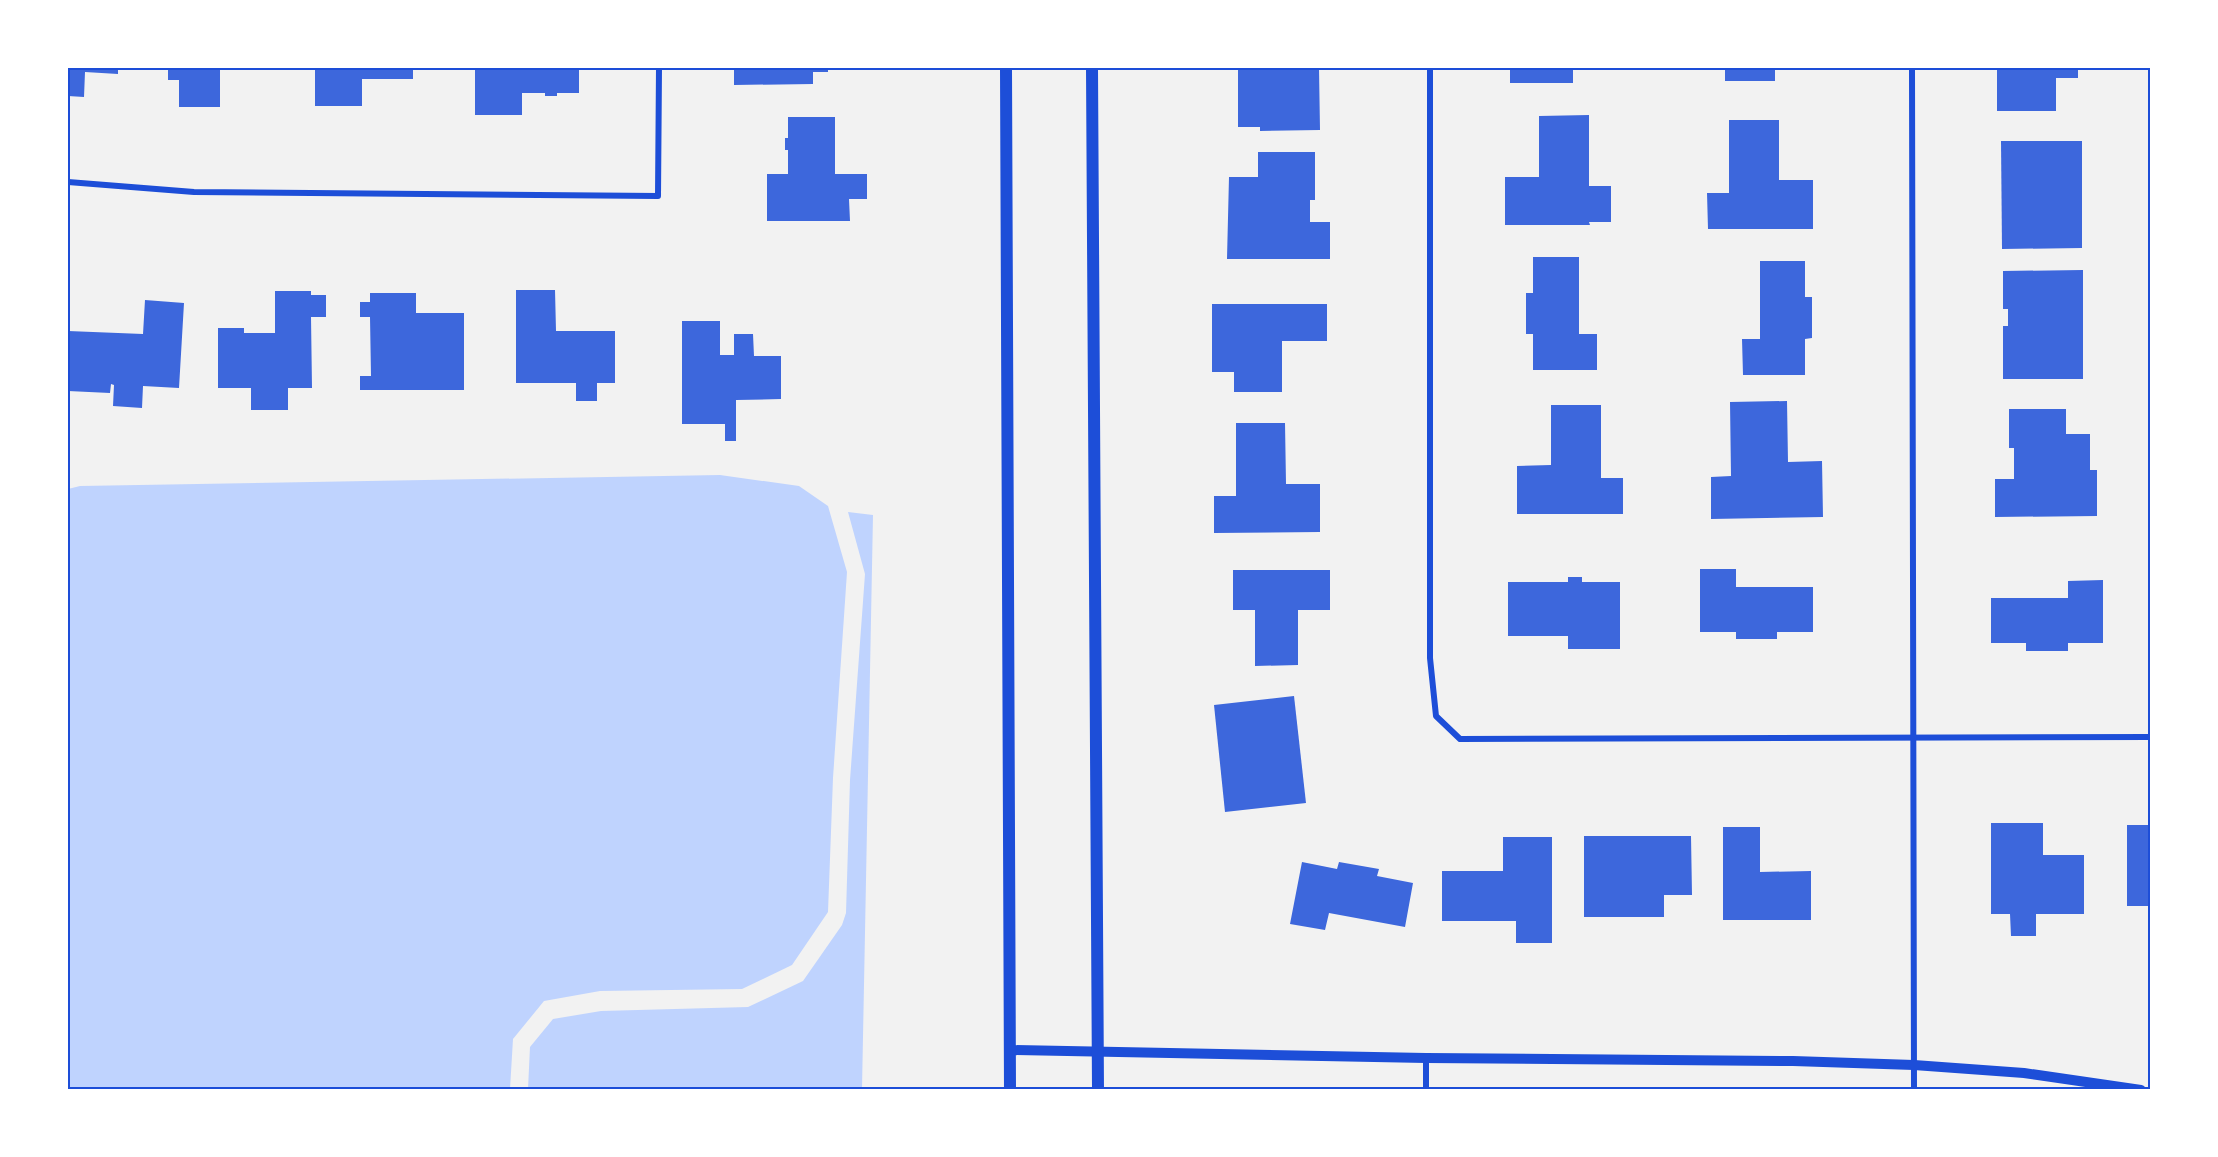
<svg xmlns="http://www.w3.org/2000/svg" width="2218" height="1157" font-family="'Roboto Condensed',sans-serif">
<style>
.water{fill:#bfd3fe}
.building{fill:#3d67dc}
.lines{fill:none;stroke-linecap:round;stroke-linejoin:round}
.minor{stroke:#1d4ed8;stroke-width:6}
.tertiary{stroke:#1d4ed8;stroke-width:10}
.secondary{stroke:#1d4ed8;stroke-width:12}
.neatline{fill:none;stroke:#1d4ed8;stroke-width:2}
</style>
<rect width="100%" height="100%" fill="#f2f2f2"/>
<!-- water -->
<g class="water">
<path d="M 720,475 L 799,486 L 828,506 L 847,572 L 833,778 L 828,912 L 792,965 L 742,989 L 600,991 L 544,1001 L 513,1039 L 510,1089 L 68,1089 L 68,489 L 80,486 Z"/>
<path d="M 848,512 L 873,515 L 862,1089 L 528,1089 L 530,1047 L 553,1019 L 601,1011 L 748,1007 L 803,981 L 842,925 L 846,913 L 850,780 L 865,574 Z"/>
</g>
<!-- building -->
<g class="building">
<path d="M 68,68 L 118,68 L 118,74 L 85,72 L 84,97 L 68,96 Z"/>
<path d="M 168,68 L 220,68 L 220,107 L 179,107 L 179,80 L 168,80 Z"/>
<path d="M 315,68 L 413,68 L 413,79 L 362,79 L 362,106 L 315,106 Z"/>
<path d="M 475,68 L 579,68 L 579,93 L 557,93 L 557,96 L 545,96 L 545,93 L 522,93 L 522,115 L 475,115 Z"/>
<path d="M 734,68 L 828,68 L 828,72 L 813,72 L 813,84 L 734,85 Z"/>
<path d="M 1238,68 L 1319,68 L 1320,130 L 1260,131 L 1260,127 L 1238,127 Z"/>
<rect x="1510" y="68" width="63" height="15"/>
<rect x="1725" y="68" width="50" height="13"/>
<path d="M 1997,68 L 2078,68 L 2078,78 L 2056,78 L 2056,111 L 1997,111 Z"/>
<path d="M 1589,115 L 1589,186 L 1611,186 L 1611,222 L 1589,222 L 1590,225 L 1505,225 L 1505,177 L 1539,177 L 1539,116 Z"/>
<path d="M 788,117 L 835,117 L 835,174 L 867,174 L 867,199 L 849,199 L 850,221 L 767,221 L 767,174 L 788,174 L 788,150 L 785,150 L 785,138 L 788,138 Z"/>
<path d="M 1729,120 L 1779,120 L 1779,180 L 1813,180 L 1813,229 L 1708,229 L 1707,193 L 1729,193 Z"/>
<path d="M 2001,141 L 2082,141 L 2082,248 L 2002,249 Z"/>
<path d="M 1258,152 L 1315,152 L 1315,200 L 1310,200 L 1310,222 L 1330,222 L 1330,259 L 1227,259 L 1229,177 L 1258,177 Z"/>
<path d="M 1533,257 L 1579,257 L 1579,334 L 1597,334 L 1597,370 L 1533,370 L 1533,334 L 1526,334 L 1526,293 L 1533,293 Z"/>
<path d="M 1760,261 L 1805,261 L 1805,297 L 1812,297 L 1812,338 L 1805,339 L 1805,375 L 1743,375 L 1742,339 L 1760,339 Z"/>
<path d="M 2083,270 L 2083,379 L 2003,379 L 2003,326 L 2008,326 L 2008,309 L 2003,309 L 2003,271 Z"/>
<path d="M 516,290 L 555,290 L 556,331 L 615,331 L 615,383 L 597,383 L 597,401 L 576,401 L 576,383 L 516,383 Z"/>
<path d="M 275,291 L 311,291 L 311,295 L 326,295 L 326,317 L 311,317 L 312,388 L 288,388 L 288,410 L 251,410 L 251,388 L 218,388 L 218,328 L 244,328 L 244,333 L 275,333 Z"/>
<path d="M 370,293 L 416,293 L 416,313 L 464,313 L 464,390 L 360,390 L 360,376 L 371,376 L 370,317 L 360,317 L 360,302 L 370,302 Z"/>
<path d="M 145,300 L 184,303 L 179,388 L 143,386 L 142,408 L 113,406 L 114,385 L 111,384 L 110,393 L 68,391 L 68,331 L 143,334 Z"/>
<path d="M 1212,304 L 1327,304 L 1327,341 L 1282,341 L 1282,392 L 1234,392 L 1234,372 L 1212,372 Z"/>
<path d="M 682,321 L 720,321 L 720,355 L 734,355 L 734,334 L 753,334 L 754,356 L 781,356 L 781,399 L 736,400 L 736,441 L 725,441 L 725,424 L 682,424 Z"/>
<path d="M 1787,401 L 1788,462 L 1822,461 L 1823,517 L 1711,519 L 1711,477 L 1731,476 L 1730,402 Z"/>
<path d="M 1551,405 L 1601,405 L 1601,478 L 1623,478 L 1623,514 L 1517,514 L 1517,466 L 1551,465 Z"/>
<path d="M 2009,409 L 2066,409 L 2066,434 L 2090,434 L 2090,470 L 2097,470 L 2097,516 L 1995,517 L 1995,479 L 2014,479 L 2014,448 L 2009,448 Z"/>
<path d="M 1236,423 L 1285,423 L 1286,484 L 1320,484 L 1320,532 L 1214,533 L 1214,496 L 1236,496 Z"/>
<path d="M 1700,569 L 1736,569 L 1736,587 L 1813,587 L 1813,632 L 1777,632 L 1777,639 L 1736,639 L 1736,632 L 1700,632 Z"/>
<path d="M 1233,570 L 1330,570 L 1330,610 L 1298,610 L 1298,665 L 1255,666 L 1255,610 L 1233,610 Z"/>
<path d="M 1568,577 L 1582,577 L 1582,582 L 1620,582 L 1620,649 L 1568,649 L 1568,636 L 1508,636 L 1508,582 L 1568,582 Z"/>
<path d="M 2103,580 L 2103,643 L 2068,643 L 2068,651 L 2026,651 L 2026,643 L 1991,643 L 1991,598 L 2068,598 L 2068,581 Z"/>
<path d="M 1294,696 L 1306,803 L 1225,812 L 1214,705 Z"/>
<path d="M 1991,823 L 2043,823 L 2043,855 L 2084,855 L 2084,914 L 2036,914 L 2036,936 L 2011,936 L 2010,914 L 1991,914 Z"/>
<rect x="2127" y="825" width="23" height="81"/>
<path d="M 1723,827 L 1760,827 L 1760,872 L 1811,871 L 1811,920 L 1723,920 Z"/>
<path d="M 1584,836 L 1691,836 L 1692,895 L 1664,895 L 1664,917 L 1584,917 Z"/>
<path d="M 1503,837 L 1552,837 L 1552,943 L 1516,943 L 1516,921 L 1442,921 L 1442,871 L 1503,871 Z"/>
<path d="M 1302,862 L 1337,869 L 1339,862 L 1379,869 L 1377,876 L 1413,883 L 1405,927 L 1329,913 L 1325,930 L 1290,924 Z"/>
</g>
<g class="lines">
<!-- minor -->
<g class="minor">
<path d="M 1430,68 L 1430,658 L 1436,716 L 1460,739 L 2150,737"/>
<path d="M 1912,68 L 1914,1090"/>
<path d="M 68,182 L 194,192 L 658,196 L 659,68"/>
<path d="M 1426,1058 L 1426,1090"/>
</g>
<!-- tertiary -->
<path class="tertiary" d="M 1010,1050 L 1426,1058 L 1793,1061 L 1914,1065 L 2024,1073 L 2141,1090"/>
<!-- secondary -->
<g class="secondary">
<path d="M 1006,68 L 1010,1090"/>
<path d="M 1092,68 L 1098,1090"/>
</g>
</g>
<!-- border -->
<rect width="2218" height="1157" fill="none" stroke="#ffffff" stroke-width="138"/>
<rect x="69" y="69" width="2080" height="1019" class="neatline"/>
</svg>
